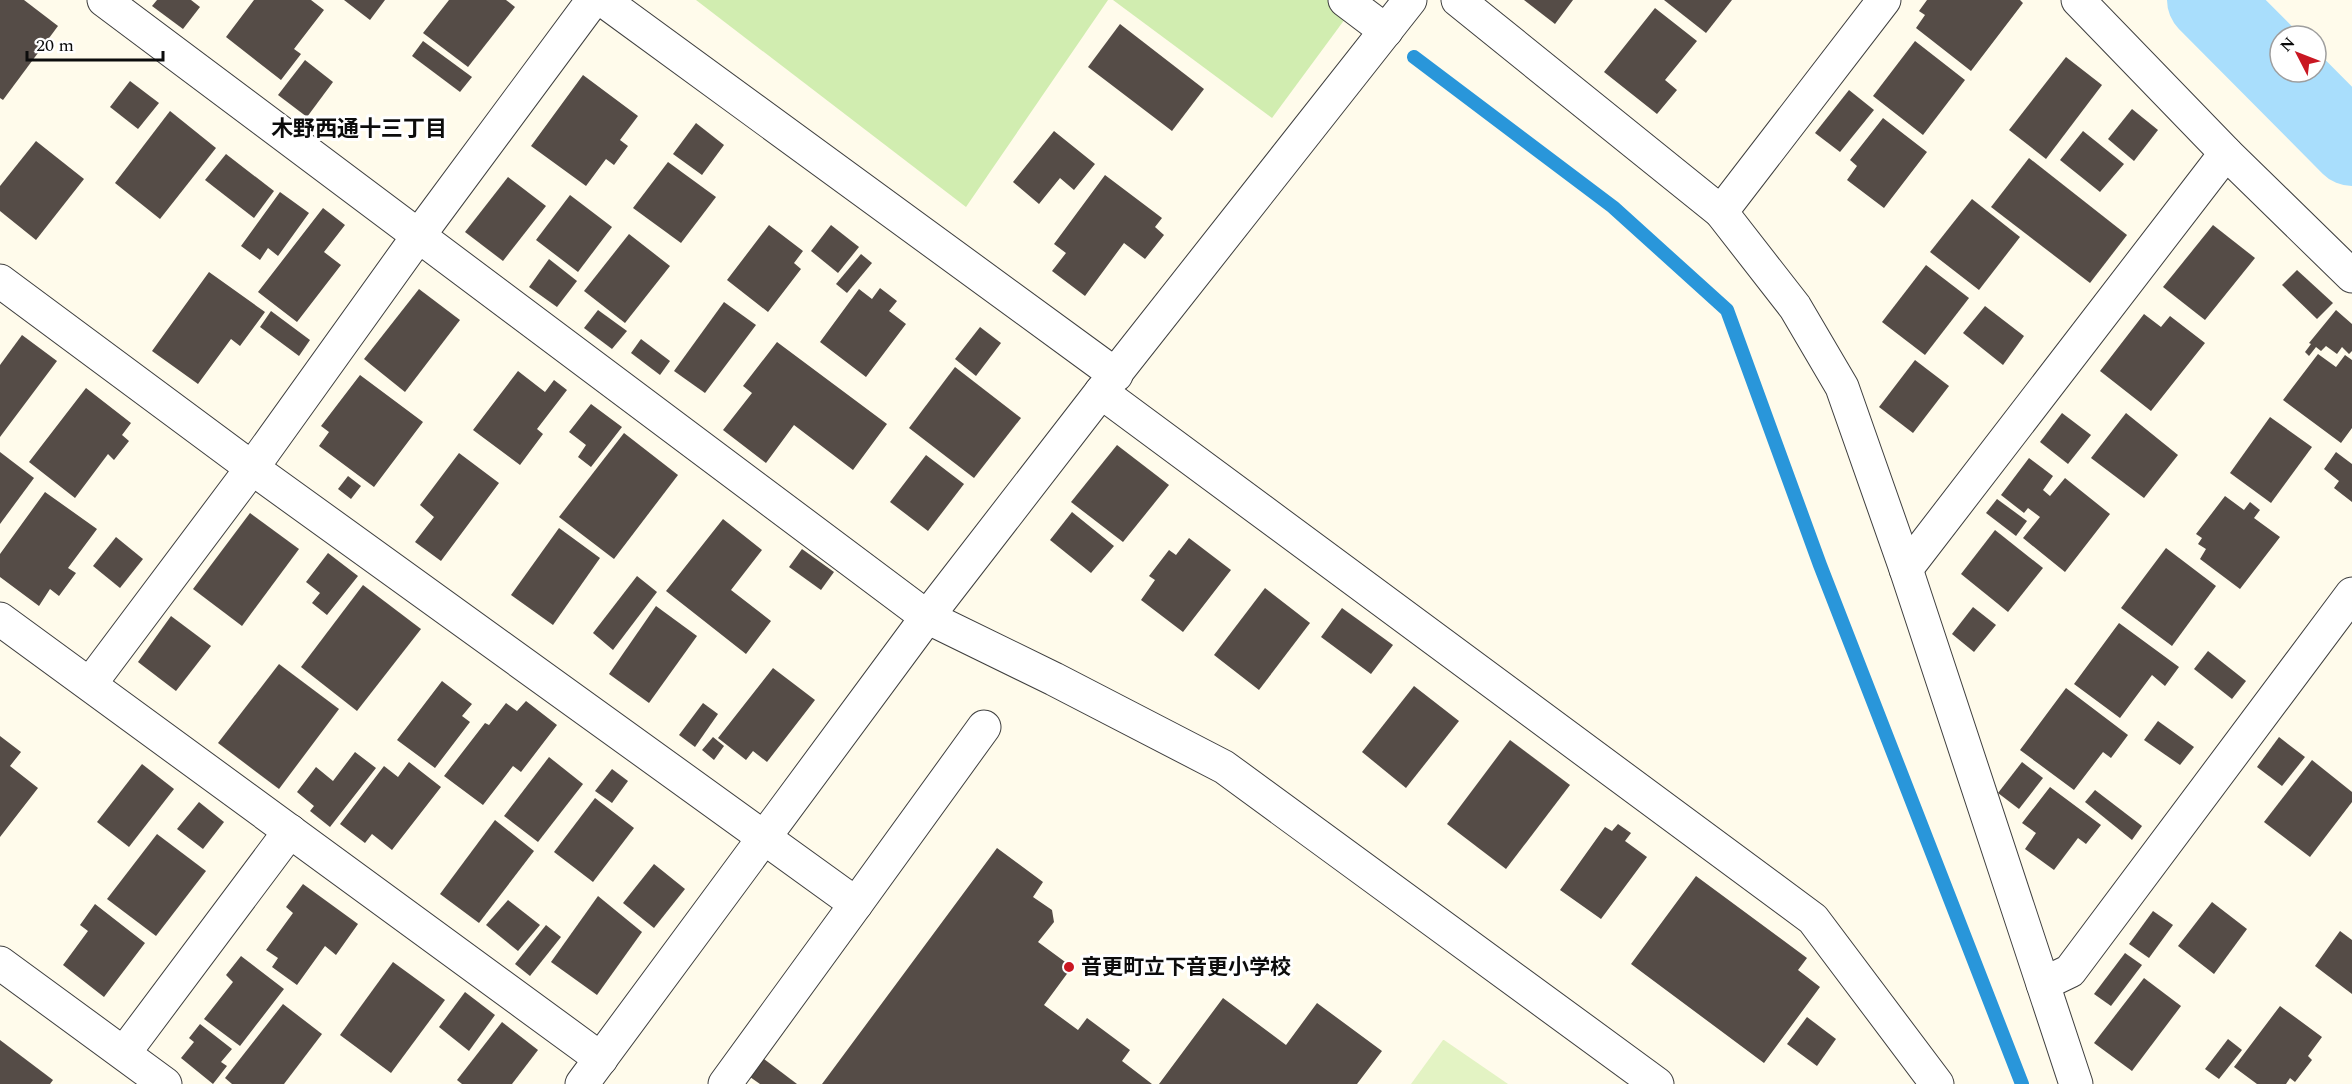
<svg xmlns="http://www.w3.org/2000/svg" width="2352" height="1084" font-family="Spectral,'Noto Sans JP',serif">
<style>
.green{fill:#d1edb0}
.pitch{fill:#e3f3c3}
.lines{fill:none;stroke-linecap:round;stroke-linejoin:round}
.stream{stroke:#2996da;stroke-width:14}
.river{stroke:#a9defc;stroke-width:82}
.building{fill:#554c47}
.minor-casing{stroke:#3f3f3f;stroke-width:35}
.minor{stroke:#fff;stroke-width:33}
.poi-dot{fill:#c91722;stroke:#fff;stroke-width:2}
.labels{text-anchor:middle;stroke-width:6;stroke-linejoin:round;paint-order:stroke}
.poi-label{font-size:21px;font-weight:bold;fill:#0c0c0c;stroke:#fff;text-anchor:start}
.neighbourhood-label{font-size:22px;font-weight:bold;fill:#0c0c0c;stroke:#fff}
</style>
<rect width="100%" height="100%" fill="#fffbeb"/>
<!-- green -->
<g class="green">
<path d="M 696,0 L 1108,0 L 966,207 Z"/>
<path d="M 1113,0 L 1359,0 L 1272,118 Z"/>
</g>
<!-- pitch -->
<path class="pitch" d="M 1443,1040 L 1444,1040 L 1508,1084 L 1411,1084 Z"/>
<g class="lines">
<!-- stream -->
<path class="stream" d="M 1414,57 L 1613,207 L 1727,310 L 1820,565 L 2022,1084"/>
<!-- river -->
<path class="river" d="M 2208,0 L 2352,145"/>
</g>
<!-- building -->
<g class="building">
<path d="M 0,0 L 24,0 L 58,26 L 3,100 L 0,98 Z"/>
<path d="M 157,0 L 191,0 L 200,7 L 183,29 L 152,6 Z"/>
<path d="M 254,0 L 311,0 L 324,10 L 294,49 L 301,54 L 281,80 L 226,37 Z"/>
<path d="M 344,0 L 385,0 L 370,20 Z"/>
<path d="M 449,0 L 506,0 L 515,7 L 468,67 L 423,33 Z"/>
<path d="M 1524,0 L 1573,0 L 1555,24 Z"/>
<path d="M 1664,0 L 1732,0 L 1706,33 Z"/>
<path d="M 1927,0 L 2020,0 L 2023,3 L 1971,71 L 1916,28 L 1925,15 L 1919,11 Z"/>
<path d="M 1655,8 L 1697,41 L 1665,80 L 1677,90 L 1657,114 L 1604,72 Z"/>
<path d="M 1120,24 L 1204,89 L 1172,131 L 1088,67 Z"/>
<path d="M 423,41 L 472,77 L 460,92 L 412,56 Z"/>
<path d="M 1915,41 L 1965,80 L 1923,135 L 1873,96 Z"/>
<path d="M 2066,57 L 2102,85 L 2046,159 L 2009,130 Z"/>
<path d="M 305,60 L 333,82 L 307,117 L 278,95 Z"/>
<path d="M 583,75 L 638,116 L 620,140 L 628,146 L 614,165 L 606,159 L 586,186 L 531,146 Z"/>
<path d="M 130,81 L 159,103 L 138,129 L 110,107 Z"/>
<path d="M 1849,90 L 1874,110 L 1840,152 L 1815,133 Z"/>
<path d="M 2132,109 L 2158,130 L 2134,161 L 2108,139 Z"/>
<path d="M 170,111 L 216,148 L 160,219 L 115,183 Z"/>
<path d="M 1883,118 L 1927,152 L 1884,208 L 1847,180 L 1857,166 L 1850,160 Z"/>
<path d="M 696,123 L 724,145 L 702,175 L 673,154 Z"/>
<path d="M 1054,131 L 1095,164 L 1074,190 L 1060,178 L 1039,204 L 1013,182 Z"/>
<path d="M 2083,131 L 2124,164 L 2100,192 L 2060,160 Z"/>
<path d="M 36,141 L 84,179 L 36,240 L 0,211 L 0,186 Z"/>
<path d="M 226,154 L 274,191 L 254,218 L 205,180 Z"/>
<path d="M 2029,158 L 2127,235 L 2090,283 L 1991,207 Z"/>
<path d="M 668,162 L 716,197 L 681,243 L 633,208 Z"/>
<path d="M 1105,175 L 1162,218 L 1155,227 L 1164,235 L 1145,259 L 1124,243 L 1085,296 L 1052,271 L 1066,253 L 1054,244 Z"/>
<path d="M 508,177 L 546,206 L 503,261 L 465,232 Z"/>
<path d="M 280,192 L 309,213 L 278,256 L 268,248 L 260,260 L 241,246 Z"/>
<path d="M 570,195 L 612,227 L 578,272 L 536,240 Z"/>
<path d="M 1972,199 L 2020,237 L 1979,290 L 1930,252 Z"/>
<path d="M 323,208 L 345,225 L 324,252 L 341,265 L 297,322 L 258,292 Z"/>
<path d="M 769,225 L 803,251 L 794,263 L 801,269 L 768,312 L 727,280 Z"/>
<path d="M 831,225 L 859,247 L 838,273 L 811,251 Z"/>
<path d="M 2213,225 L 2255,258 L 2205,320 L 2163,287 Z"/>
<path d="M 629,234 L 670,266 L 625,323 L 584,291 Z"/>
<path d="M 861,254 L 872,263 L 847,293 L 836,284 Z"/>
<path d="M 549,259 L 577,281 L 557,307 L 529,287 Z"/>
<path d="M 1926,265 L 1969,298 L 1925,355 L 1882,322 Z"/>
<path d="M 2297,270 L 2333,303 L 2317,319 L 2282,285 Z"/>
<path d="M 209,272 L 265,312 L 240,346 L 231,339 L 198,384 L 152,351 Z"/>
<path d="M 880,288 L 897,301 L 889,311 L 906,324 L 866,377 L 820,342 L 859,289 L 872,299 Z"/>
<path d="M 419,289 L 460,320 L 405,392 L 364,359 Z"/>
<path d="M 724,302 L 756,325 L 705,393 L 674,371 Z"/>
<path d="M 1985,306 L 2024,336 L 2003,365 L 1963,333 Z"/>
<path d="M 598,310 L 627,331 L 612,349 L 584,328 Z"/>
<path d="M 2336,310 L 2352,324 L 2352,351 L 2349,354 L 2342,347 L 2337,354 L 2326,346 L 2321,351 L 2316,347 L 2309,356 L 2305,352 L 2311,344 L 2309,343 Z"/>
<path d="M 271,311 L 310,340 L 299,356 L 260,327 Z"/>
<path d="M 2144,314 L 2161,327 L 2170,316 L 2205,343 L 2151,411 L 2100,371 Z"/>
<path d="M 980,327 L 1001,343 L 976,376 L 955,359 Z"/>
<path d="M 22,335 L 57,361 L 0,437 L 0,365 Z"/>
<path d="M 641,339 L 670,361 L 660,375 L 631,353 Z"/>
<path d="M 777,342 L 887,424 L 853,470 L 794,425 L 766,463 L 723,430 L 752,393 L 743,386 Z"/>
<path d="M 2318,354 L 2336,367 L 2345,355 L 2352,360 L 2352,428 L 2341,443 L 2283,400 Z"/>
<path d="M 1915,360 L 1949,386 L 1913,433 L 1879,407 Z"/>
<path d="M 955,367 L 1021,418 L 974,478 L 909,428 Z"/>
<path d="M 518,371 L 545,392 L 554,380 L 567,390 L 537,429 L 543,434 L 520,465 L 473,430 Z"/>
<path d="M 360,375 L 423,422 L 374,487 L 319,446 L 329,432 L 321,426 Z"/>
<path d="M 86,388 L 131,423 L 122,435 L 129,441 L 114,460 L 108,454 L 75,498 L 29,462 Z"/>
<path d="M 591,404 L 622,427 L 591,467 L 578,457 L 586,445 L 569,432 Z"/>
<path d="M 2062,413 L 2091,435 L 2068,464 L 2040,442 Z"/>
<path d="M 2126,413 L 2178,455 L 2144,498 L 2091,458 Z"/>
<path d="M 2270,417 L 2312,447 L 2271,503 L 2230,473 Z"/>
<path d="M 624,433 L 678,475 L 614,559 L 559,517 Z"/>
<path d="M 1117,445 L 1169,485 L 1123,542 L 1071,502 Z"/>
<path d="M 0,452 L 34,478 L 0,524 Z"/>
<path d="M 2336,452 L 2352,464 L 2352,502 L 2334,488 L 2339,481 L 2324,469 Z"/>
<path d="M 459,453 L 499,483 L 441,561 L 415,542 L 434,517 L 420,505 Z"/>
<path d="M 926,455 L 964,484 L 928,531 L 890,502 Z"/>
<path d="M 2029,458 L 2053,476 L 2043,490 L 2050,496 L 2065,478 L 2110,514 L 2065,572 L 2023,538 L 2040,517 L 2028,508 L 2024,513 L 2001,495 Z"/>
<path d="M 348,476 L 361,486 L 351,499 L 338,489 Z"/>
<path d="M 45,492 L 97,529 L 68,568 L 76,573 L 59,596 L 50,589 L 39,606 L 0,577 L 0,554 Z"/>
<path d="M 2225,496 L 2244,510 L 2250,502 L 2260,510 L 2254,518 L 2280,537 L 2240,589 L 2200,559 L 2206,549 L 2198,544 L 2202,538 L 2196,534 Z"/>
<path d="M 1997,499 L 2027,521 L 2016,536 L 1986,513 Z"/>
<path d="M 1072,512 L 1114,546 L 1091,573 L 1050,540 Z"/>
<path d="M 250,513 L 299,549 L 242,626 L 193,589 Z"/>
<path d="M 723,519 L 762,550 L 731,590 L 771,621 L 746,654 L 666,591 Z"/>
<path d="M 559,528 L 600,558 L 553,625 L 511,595 Z"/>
<path d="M 1995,530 L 2043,568 L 2008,612 L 1961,574 Z"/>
<path d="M 116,537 L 143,559 L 120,588 L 93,566 Z"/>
<path d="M 1189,538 L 1231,570 L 1183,632 L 1141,600 L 1155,580 L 1149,576 L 1169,550 L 1176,555 Z"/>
<path d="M 2166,548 L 2216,586 L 2172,646 L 2121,608 Z"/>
<path d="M 802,549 L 834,572 L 821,590 L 789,567 Z"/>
<path d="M 328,553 L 358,576 L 327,615 L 312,603 L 320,593 L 306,582 Z"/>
<path d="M 637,576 L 657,592 L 613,650 L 593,633 Z"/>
<path d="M 363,585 L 421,629 L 357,711 L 301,667 Z"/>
<path d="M 1265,588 L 1310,623 L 1259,690 L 1214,655 Z"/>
<path d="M 656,606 L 697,636 L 649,703 L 609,674 Z"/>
<path d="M 1973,607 L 1996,625 L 1974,652 L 1952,634 Z"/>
<path d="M 1342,608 L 1393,645 L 1371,674 L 1321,637 Z"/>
<path d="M 171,616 L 211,646 L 176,691 L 138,662 Z"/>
<path d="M 2119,623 L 2179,667 L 2165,686 L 2152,675 L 2120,718 L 2074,684 Z"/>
<path d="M 2208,651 L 2246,681 L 2232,699 L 2194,669 Z"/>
<path d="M 279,664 L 339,709 L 279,789 L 218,743 Z"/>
<path d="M 773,668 L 815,700 L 767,762 L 753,751 L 746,760 L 718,738 Z"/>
<path d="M 442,681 L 472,704 L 462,716 L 470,722 L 435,768 L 397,740 Z"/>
<path d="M 1414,686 L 1459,721 L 1406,788 L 1362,752 Z"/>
<path d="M 2066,688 L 2128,735 L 2111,758 L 2103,752 L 2074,790 L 2020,750 Z"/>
<path d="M 526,701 L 557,725 L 521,772 L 513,766 L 483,805 L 444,776 L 485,723 L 489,725 L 506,703 L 517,711 Z"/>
<path d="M 703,703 L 718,714 L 695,747 L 679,735 Z"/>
<path d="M 2158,721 L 2194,747 L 2180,765 L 2144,740 Z"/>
<path d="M 0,736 L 21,752 L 10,766 L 38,788 L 0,837 Z"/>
<path d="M 713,737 L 724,746 L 714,760 L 702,750 Z"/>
<path d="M 2279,737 L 2305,757 L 2282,786 L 2257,767 Z"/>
<path d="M 1510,740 L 1570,785 L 1506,869 L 1447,824 Z"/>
<path d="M 355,752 L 376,768 L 330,827 L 310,811 L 314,806 L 297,792 L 316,767 L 333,781 Z"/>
<path d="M 549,757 L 583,784 L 538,842 L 504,816 Z"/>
<path d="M 2312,760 L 2352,792 L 2352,802 L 2310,857 L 2264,822 Z"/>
<path d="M 409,762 L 441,787 L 392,850 L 372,834 L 365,843 L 340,824 L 384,766 L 398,777 Z"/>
<path d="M 2022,762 L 2043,778 L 2019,809 L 1998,793 Z"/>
<path d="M 142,764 L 174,789 L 129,847 L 97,822 Z"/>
<path d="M 612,769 L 628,781 L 612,803 L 595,791 Z"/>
<path d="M 2050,787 L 2101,825 L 2086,844 L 2078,838 L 2054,870 L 2025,849 L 2036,833 L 2022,823 Z"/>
<path d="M 2095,790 L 2142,826 L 2132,840 L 2085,802 Z"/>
<path d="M 595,798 L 634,828 L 593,882 L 554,852 Z"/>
<path d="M 199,802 L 224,822 L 203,849 L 177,829 Z"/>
<path d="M 495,820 L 534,851 L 479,923 L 440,894 Z"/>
<path d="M 1618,824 L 1631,833 L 1625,841 L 1647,857 L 1601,919 L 1560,890 L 1605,827 L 1612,831 Z"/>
<path d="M 157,834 L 206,871 L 156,936 L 107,899 Z"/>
<path d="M 997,848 L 1043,882 L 1033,897 L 1052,910 L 1054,922 L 1038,942 L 1072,967 L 1044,1005 L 1078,1030 L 1087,1018 L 1130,1050 L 1122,1061 L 1152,1084 L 822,1084 Z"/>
<path d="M 654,864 L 685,889 L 654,928 L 623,903 Z"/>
<path d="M 1696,876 L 1807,958 L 1798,970 L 1820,987 L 1764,1063 L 1631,964 Z"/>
<path d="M 303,884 L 358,924 L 336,955 L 325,946 L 297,985 L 272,967 L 278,958 L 266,950 L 293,913 L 286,907 Z"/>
<path d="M 598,896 L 642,932 L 597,995 L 551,962 Z"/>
<path d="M 508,900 L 540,925 L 518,951 L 486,925 Z"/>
<path d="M 2212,902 L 2247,929 L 2214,974 L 2178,946 Z"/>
<path d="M 95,904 L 145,943 L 104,997 L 63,965 L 88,931 L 80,925 Z"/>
<path d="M 2153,911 L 2173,925 L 2149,958 L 2129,944 Z"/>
<path d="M 546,925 L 561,937 L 530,976 L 515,964 Z"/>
<path d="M 2340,931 L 2352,940 L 2352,994 L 2315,966 Z"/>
<path d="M 2125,953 L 2142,965 L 2111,1006 L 2094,994 Z"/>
<path d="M 241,956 L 284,989 L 240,1046 L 204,1019 L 233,982 L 226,975 Z"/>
<path d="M 393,962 L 445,1000 L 391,1073 L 340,1035 Z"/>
<path d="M 2144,978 L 2181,1006 L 2132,1071 L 2094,1043 Z"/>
<path d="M 465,992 L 495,1015 L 469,1051 L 439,1027 Z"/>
<path d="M 1223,998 L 1286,1045 L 1317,1003 L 1382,1051 L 1357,1084 L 1159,1084 Z"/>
<path d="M 283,1004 L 322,1034 L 284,1084 L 232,1084 L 225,1078 Z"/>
<path d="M 2280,1006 L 2322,1037 L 2308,1056 L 2312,1060 L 2295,1082 L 2290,1078 L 2286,1084 L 2257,1084 L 2234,1067 Z"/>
<path d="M 1807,1017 L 1836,1039 L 1817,1066 L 1787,1044 Z"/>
<path d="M 502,1022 L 538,1050 L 512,1084 L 462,1084 L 457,1080 Z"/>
<path d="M 200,1024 L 232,1049 L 221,1062 L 227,1066 L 213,1084 L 181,1058 L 194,1042 L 189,1038 Z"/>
<path d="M 2228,1039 L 2242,1050 L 2219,1079 L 2205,1069 Z"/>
<path d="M 0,1040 L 53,1080 L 50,1084 L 0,1084 Z"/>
<path d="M 764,1059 L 797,1084 L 760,1084 L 750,1077 Z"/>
</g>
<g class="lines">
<defs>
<g id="minor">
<path d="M 104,0 L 927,617 L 1054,679 L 1224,767 L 1657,1084"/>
<path d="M 603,0 L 1116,375"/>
<path d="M 1345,0 L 1386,31"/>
<path d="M 1458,0 L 1721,212 L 1795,307 L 1842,387 L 1906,569 L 2076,1084"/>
<path d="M 2078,0 L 2226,153 L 2352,276"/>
<path d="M 1721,212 L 1884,0"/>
<path d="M 0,281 L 252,468 L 856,904 L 725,1084"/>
<path d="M 1101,392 L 1813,919 L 1937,1084"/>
<path d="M 1906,569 L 2226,153"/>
<path d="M 0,619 L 601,1059"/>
<path d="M 90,684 L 252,468 L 419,235 L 593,0"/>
<path d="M 856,904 L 984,727"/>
<path d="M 0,963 L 165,1084"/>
<path d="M 2043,984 L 2070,971 L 2352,594"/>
<path d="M 124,1053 L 290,831"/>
<path d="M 582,1084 L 927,617 L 1101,392 L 1410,0"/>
</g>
</defs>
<!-- minor casing -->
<use href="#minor" class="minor-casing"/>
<!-- minor -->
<use href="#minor" class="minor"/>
</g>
<!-- markers -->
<circle class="poi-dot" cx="1069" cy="967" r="6"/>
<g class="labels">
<!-- poi labels -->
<g class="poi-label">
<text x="1081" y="974">音更町立下音更小学校</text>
</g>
<!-- neighbourhood labels -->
<g class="neighbourhood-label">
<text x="359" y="136">木野西通十三丁目</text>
</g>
</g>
<!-- north arrow -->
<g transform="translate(2298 54) rotate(312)"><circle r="28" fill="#ffffff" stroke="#9e9e9e" stroke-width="1.5"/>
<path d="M0-4.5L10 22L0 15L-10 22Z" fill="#c91722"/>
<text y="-9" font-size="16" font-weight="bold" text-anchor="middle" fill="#0c0c0c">N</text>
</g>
<!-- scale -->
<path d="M27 51v9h136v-9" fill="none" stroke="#0c0c0c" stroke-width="3"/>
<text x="36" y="51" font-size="18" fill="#0c0c0c" stroke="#ffffff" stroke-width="4.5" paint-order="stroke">20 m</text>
</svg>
